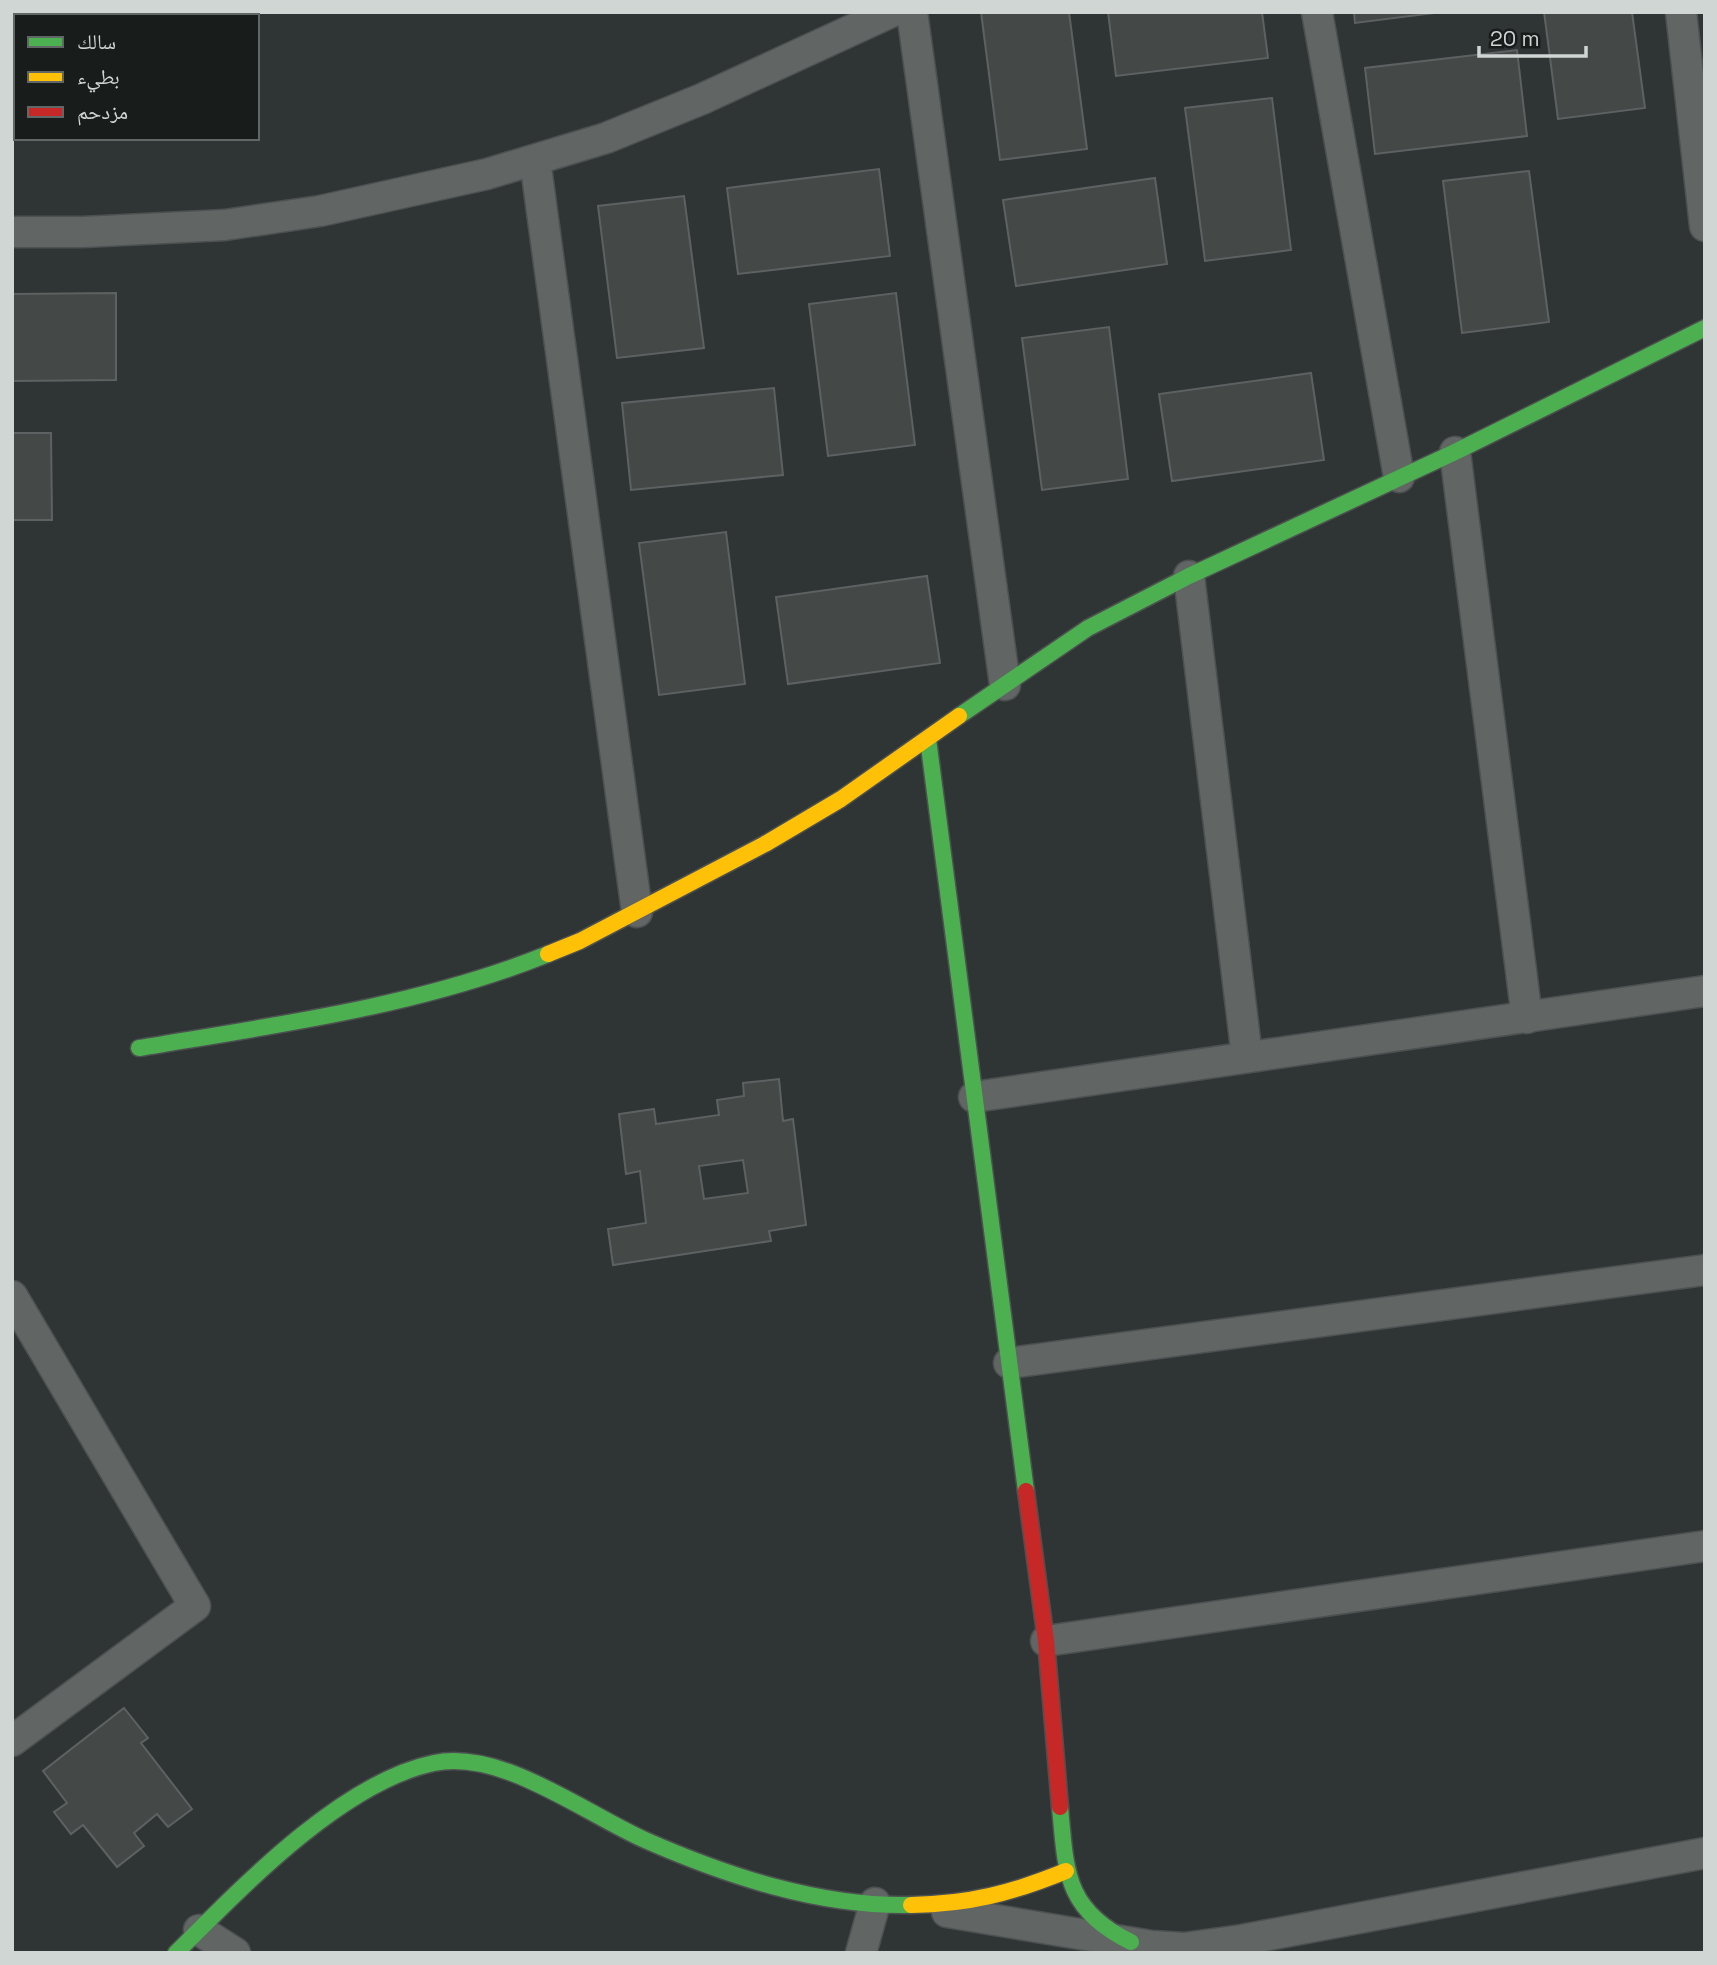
<svg xmlns="http://www.w3.org/2000/svg" width="1717" height="1965" font-family="'Space Grotesk','Noto Naskh Arabic',sans-serif">
<style>
.building{fill:#444847;stroke:#5d6161;stroke-width:2;fill-rule:evenodd}
.lines{fill:none;stroke-linecap:round;stroke-linejoin:round}
.street-casing{stroke:#4c5050;stroke-width:33}
.fast-casing{stroke:#4c5050;stroke-width:19}
.slow-casing{stroke:#4c5050;stroke-width:19}
.jam-casing{stroke:#4c5050;stroke-width:19}
.street{stroke:#616564;stroke-width:30}
.fast{stroke:#4caf50;stroke-width:16}
.slow{stroke:#ffc107;stroke-width:16}
.jam{stroke:#c62828;stroke-width:16}
</style>
<rect width="100%" height="100%" fill="#2f3434"/>
<!-- building -->
<g class="building">
<path d="M 981,12 L 1069,12 L 1087,149 L 1000,160 Z"/>
<path d="M 1108,12 L 1262,12 L 1268,58 L 1116,76 Z"/>
<path d="M 1354,12 L 1442,12 L 1355,23 Z"/>
<path d="M 1544,12 L 1632,12 L 1645,108 L 1558,119 Z"/>
<path d="M 1517,50 L 1527,136 L 1375,154 L 1365,68 Z"/>
<path d="M 1272,98 L 1291,250 L 1205,261 L 1185,108 Z"/>
<path d="M 879,169 L 890,256 L 738,274 L 727,188 Z"/>
<path d="M 1529,171 L 1549,322 L 1462,333 L 1443,181 Z"/>
<path d="M 1155,178 L 1167,264 L 1016,286 L 1003,200 Z"/>
<path d="M 684,196 L 704,348 L 617,358 L 598,206 Z"/>
<path d="M 116,293 L 116,380 L 12,381 L 12,294 Z"/>
<path d="M 896,293 L 915,445 L 828,456 L 809,304 Z"/>
<path d="M 1109,327 L 1128,479 L 1042,490 L 1022,338 Z"/>
<path d="M 1311,373 L 1324,460 L 1172,481 L 1159,394 Z"/>
<path d="M 774,388 L 783,475 L 631,490 L 622,403 Z"/>
<path d="M 12,433 L 51,433 L 52,520 L 12,520 Z"/>
<path d="M 726,532 L 745,684 L 659,695 L 639,543 Z"/>
<path d="M 927,576 L 940,663 L 788,684 L 776,597 Z"/>
<path d="M 779,1079 L 783,1121 L 793,1119 L 806,1225 L 769,1231 L 771,1241 L 613,1265 L 608,1229 L 646,1223 L 640,1171 L 626,1174 L 619,1114 L 654,1109 L 656,1124 L 719,1115 L 717,1100 L 744,1096 L 743,1083 ZM 743,1160 L 748,1193 L 704,1199 L 699,1166 Z"/>
<path d="M 124,1708 L 148,1738 L 141,1743 L 192,1809 L 168,1827 L 157,1814 L 134,1833 L 144,1846 L 117,1867 L 83,1825 L 71,1834 L 54,1812 L 67,1803 L 43,1771 Z"/>
</g>
<g class="lines">
<defs>
<g id="street">
<path d="M 912,12 L 1005,685"/>
<path d="M 1317,12 L 1399,477"/>
<path d="M 1681,12 L 1705,226"/>
<path d="M 535,160 L 637,912"/>
<path d="M 12,232 L 83,232 L 225,225 L 320,211 L 487,174 L 606,138 L 702,99 L 891,12"/>
<path d="M 1455,452 L 1527,1018"/>
<path d="M 1189,576 L 1247,1057"/>
<path d="M 974,1097 L 1705,991"/>
<path d="M 12,1296 L 195,1606 L 12,1741"/>
<path d="M 1009,1363 L 1705,1270"/>
<path d="M 1046,1641 L 1705,1546"/>
<path d="M 947,1912 L 1152,1946 L 1184,1948 L 1242,1940 L 1705,1853"/>
<path d="M 199,1930 L 235,1953"/>
<path d="M 861,1953 L 875,1903"/>
</g>
<g id="fast">
<path d="M 959,716 L 1088,628 L 1189,576 L 1455,452 L 1705,328"/>
<path d="M 928,739 L 1026,1491"/>
<path d="M 139,1048 C 276,1025 419,1006 548,954"/>
<path d="M 1060,1807 C 1066,1872 1065,1910 1131,1942"/>
<path d="M 176,1953 C 241,1888 342,1782 434,1763 C 502,1749 584,1813 645,1840 C 727,1876 820,1907 911,1905"/>
</g>
<g id="slow">
<path d="M 548,954 L 580,941 L 765,844 L 841,799 L 959,716"/>
<path d="M 911,1905 C 970,1904 1012,1893 1066,1871"/>
</g>
<path id="jam" d="M 1026,1491 L 1046,1641 L 1060,1807"/>
</defs>
<!-- street casing -->
<use href="#street" class="street-casing"/>
<!-- fast casing -->
<use href="#fast" class="fast-casing"/>
<!-- slow casing -->
<use href="#slow" class="slow-casing"/>
<!-- jam casing -->
<use href="#jam" class="jam-casing"/>
<!-- street -->
<use href="#street" class="street"/>
<!-- fast -->
<use href="#fast" class="fast"/>
<!-- slow -->
<use href="#slow" class="slow"/>
<!-- jam -->
<use href="#jam" class="jam"/>
</g>
<!-- border -->
<rect width="1717" height="1965" fill="none" stroke="#cfd6d4" stroke-width="28"/>
<!-- legend -->
<rect x="14" y="14" width="245" height="126" fill="#181d1c" stroke="#616766" stroke-width="2"/>
<rect x="28" y="37" width="35" height="10" fill="#4caf50" stroke="#616766" stroke-width="2"/>
<text x="77" y="49" font-size="21" fill="#cfd6d4">سالك</text>
<rect x="28" y="72" width="35" height="10" fill="#ffc107" stroke="#616766" stroke-width="2"/>
<text x="77" y="84" font-size="21" fill="#cfd6d4">بطيء</text>
<rect x="28" y="107" width="35" height="10" fill="#c62828" stroke="#616766" stroke-width="2"/>
<text x="77" y="119" font-size="21" fill="#cfd6d4">مزدحم</text>
<!-- scale -->
<path d="M1479 46v10h107v-10" fill="none" stroke="#cfd6d4" stroke-width="3.5"/>
<text x="1490" y="46" font-size="21" fill="#cfd6d4" stroke="#181d1c" stroke-width="5" paint-order="stroke">20 m</text>
</svg>
